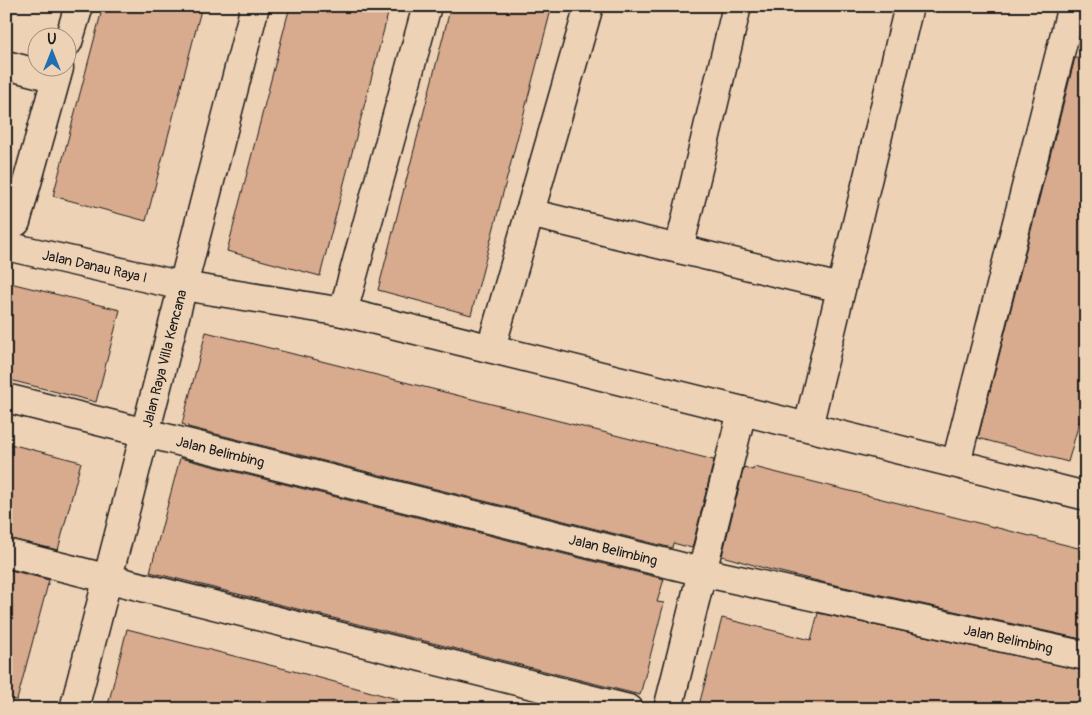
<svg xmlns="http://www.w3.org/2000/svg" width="1092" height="715" font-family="Pangolin,sans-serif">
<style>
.building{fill:#d8ab8e;stroke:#1c1c1c}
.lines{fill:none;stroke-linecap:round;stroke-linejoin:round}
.street-casing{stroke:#1c1c1c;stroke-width:31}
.secondary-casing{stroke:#1c1c1c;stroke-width:31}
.street{stroke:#eed2b5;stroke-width:28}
.secondary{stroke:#eed2b5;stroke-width:28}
.labels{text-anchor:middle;stroke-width:4;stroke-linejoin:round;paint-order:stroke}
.street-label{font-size:14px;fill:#1c1c1c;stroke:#eed2b5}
</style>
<rect width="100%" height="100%" fill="#eed2b5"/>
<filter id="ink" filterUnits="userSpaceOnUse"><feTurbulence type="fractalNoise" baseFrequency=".02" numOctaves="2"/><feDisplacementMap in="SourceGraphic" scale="10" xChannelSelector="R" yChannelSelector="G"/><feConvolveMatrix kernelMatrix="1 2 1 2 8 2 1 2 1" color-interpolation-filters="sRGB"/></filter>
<g filter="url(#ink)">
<!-- building -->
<g class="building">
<path d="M 103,6 L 202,6 L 146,221 L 53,196 Z"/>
<path d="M 290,6 L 390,6 L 320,276 L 227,251 Z"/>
<path d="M 451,6 L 552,6 L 471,315 L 378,290 Z"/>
<path d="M 1075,58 L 1086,59 L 1086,398 L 1068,462 L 978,438 Z"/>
<path d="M 6,282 L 120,310 L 96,402 L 6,379 Z"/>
<path d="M 206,332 L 714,460 L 692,548 L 673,543 L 672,548 L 188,427 L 188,426 L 182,424 Z"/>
<path d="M 6,443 L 81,462 L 58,550 L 6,538 Z"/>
<path d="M 180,458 L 664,579 L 657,602 L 664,603 L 640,695 L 150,572 Z"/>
<path d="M 744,467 L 753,470 L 754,467 L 1086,550 L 1086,640 L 826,583 L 764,568 L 722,556 Z"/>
<path d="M 6,569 L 49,580 L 17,700 L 6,699 Z"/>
<path d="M 818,613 L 1086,671 L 1086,709 L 698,709 L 722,618 L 811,640 Z"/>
<path d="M 127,629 L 309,675 L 397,699 L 396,709 L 107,709 Z"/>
</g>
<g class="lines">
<defs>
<g id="street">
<path d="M 68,42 L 79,6"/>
<path d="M 6,65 L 56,78"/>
<path d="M 529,213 L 841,288"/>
<path d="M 16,222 L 59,68"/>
<path id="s1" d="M 6,246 L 183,286 L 343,312 L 1086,496"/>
<path d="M 679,249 L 737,6"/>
<path d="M 343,312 L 427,6"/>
<path d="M 491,348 L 589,6"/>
<path id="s2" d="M 6,398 L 702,572 L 1086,656"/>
<path d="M 808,427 L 909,6"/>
<path d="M 956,463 L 1072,6"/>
<path d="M 6,553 L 629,709"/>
<path d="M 668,709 L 742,411"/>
</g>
<g id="secondary">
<path id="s3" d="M 74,709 L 255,6"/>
</g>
</defs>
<!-- street casing -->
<use href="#street" class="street-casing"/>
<!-- secondary casing -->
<use href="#secondary" class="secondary-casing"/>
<!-- street -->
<use href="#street" class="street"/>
<!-- secondary -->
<use href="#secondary" class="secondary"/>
</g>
</g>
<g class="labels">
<!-- street labels -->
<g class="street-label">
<text dy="5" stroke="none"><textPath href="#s1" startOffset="91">Jalan Danau Raya I</textPath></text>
<text dy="5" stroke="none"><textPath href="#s3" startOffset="362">Jalan Raya Villa Kencana</textPath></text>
<text dy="5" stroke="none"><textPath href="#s2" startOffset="221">Jalan Belimbing</textPath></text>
<text dy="5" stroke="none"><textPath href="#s2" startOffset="626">Jalan Belimbing</textPath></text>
<text dy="5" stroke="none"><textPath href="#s2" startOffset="1031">Jalan Belimbing</textPath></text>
</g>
</g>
<!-- margin -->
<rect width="1092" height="715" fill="none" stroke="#eed2b5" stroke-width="25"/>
<rect x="12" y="12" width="1067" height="690" fill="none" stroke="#1c1c1c" stroke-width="2" filter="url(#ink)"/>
<!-- north arrow -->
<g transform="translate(52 52)"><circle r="24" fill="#eed2b5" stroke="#9a8978"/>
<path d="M0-4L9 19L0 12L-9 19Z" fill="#1f6fb2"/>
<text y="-8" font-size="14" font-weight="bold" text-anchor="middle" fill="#1c1c1c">U</text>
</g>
</svg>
